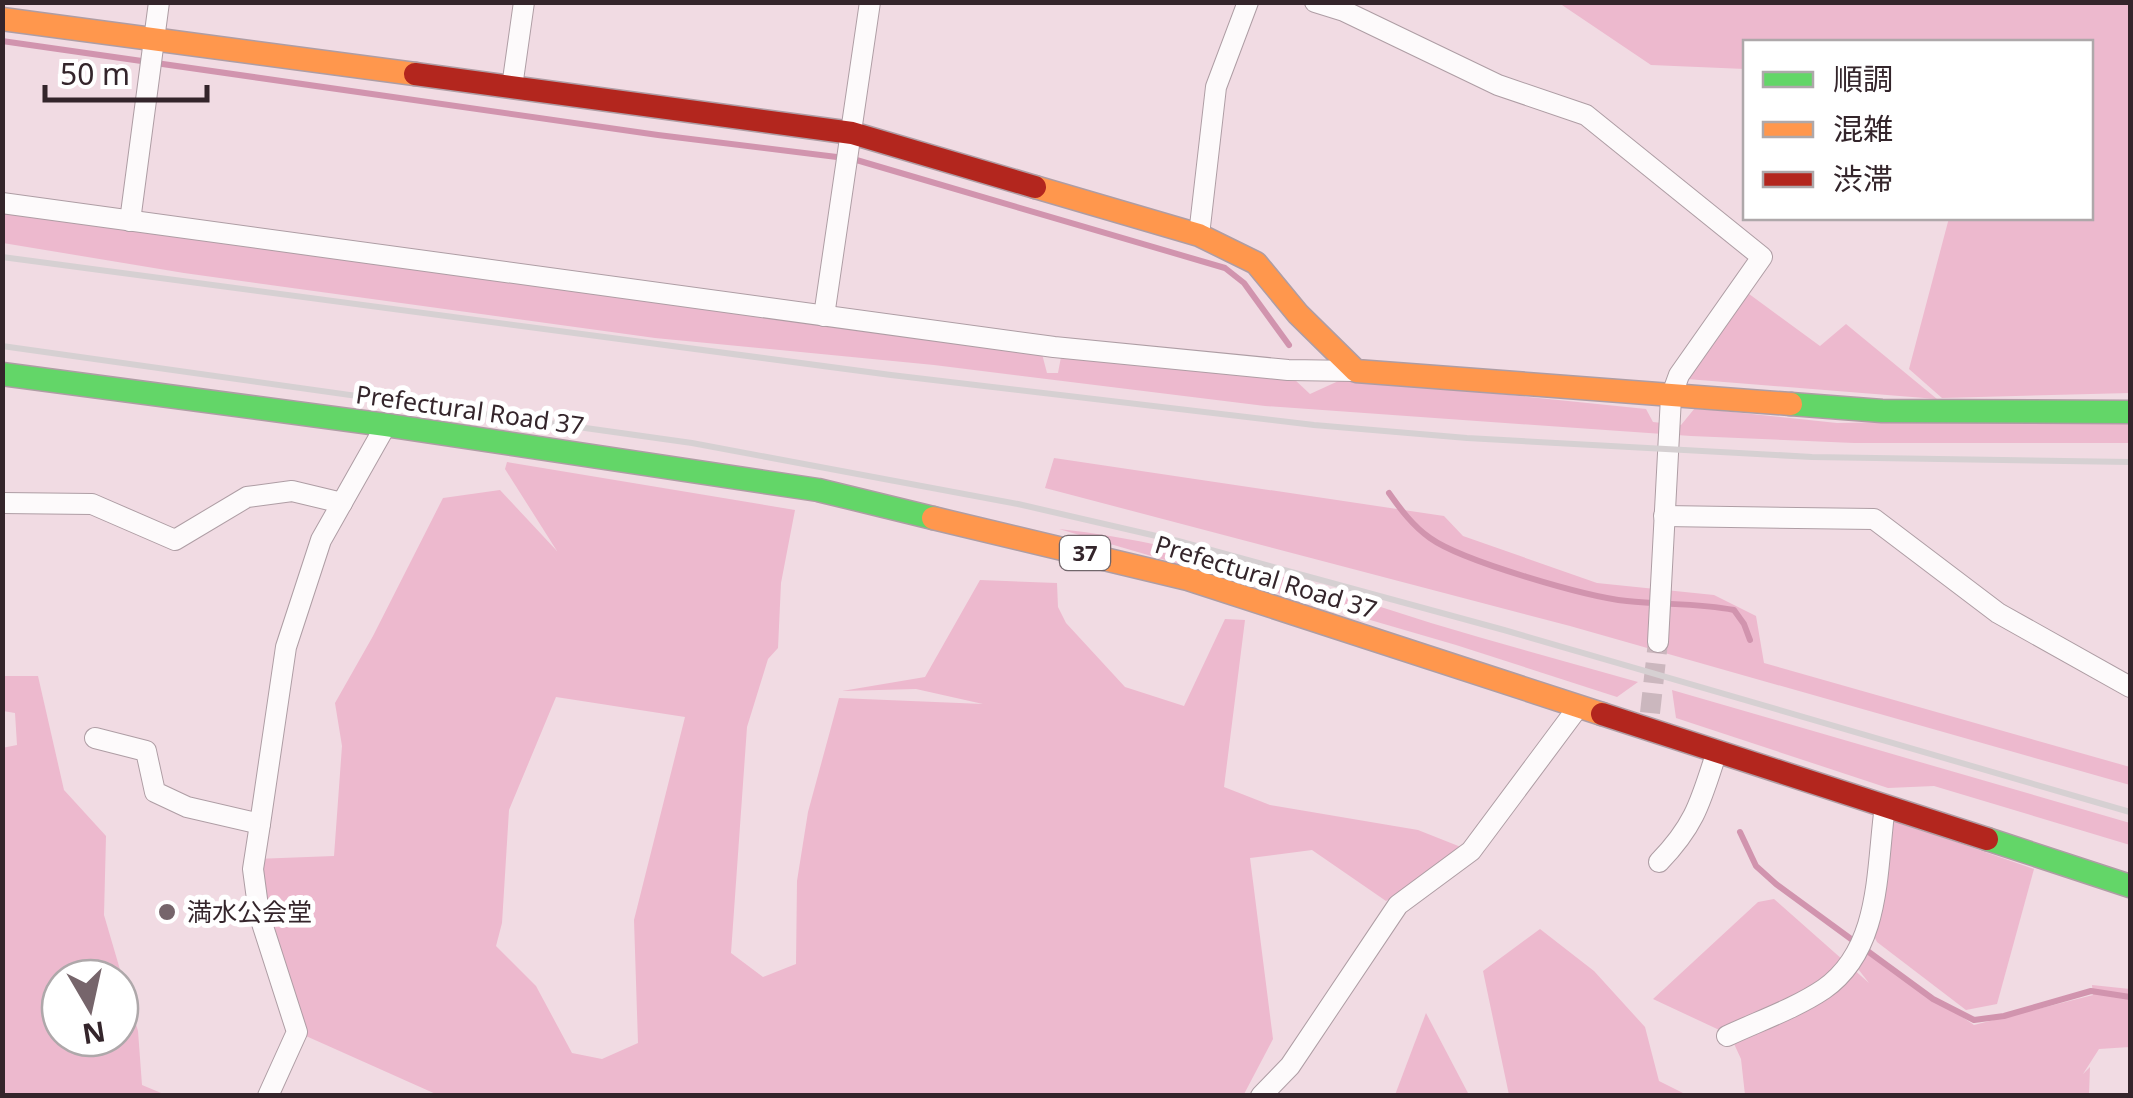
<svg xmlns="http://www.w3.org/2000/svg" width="2133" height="1098" font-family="'Noto Sans','Noto Sans JP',sans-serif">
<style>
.green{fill:#edb9ce;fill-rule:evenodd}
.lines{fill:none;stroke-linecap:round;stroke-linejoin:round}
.stream{stroke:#d194ae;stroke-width:6}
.street-tunnel{stroke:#cbb7be;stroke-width:20;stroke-dasharray:20 10;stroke-linecap:butt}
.street-casing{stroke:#ae9da4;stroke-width:22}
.fast-casing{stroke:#ae9da4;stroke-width:25}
.slow-casing{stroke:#ae9da4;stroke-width:25}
.jam-casing{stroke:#ae9da4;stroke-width:25}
.street{stroke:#fdfafb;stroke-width:20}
.fast{stroke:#63d668;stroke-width:22}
.slow{stroke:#ff974d;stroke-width:22}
.jam{stroke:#b3261e;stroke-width:22}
.rail{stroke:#d6d0d2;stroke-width:6}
.poi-dot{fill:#76656b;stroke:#fff;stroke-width:4}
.labels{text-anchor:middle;stroke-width:10;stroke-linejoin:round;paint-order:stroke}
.shield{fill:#fff;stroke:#71666b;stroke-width:2.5}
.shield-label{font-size:22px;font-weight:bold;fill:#34252b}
.street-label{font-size:25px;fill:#34252b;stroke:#fff}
.poi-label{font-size:25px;fill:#34252b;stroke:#fff;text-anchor:start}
</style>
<rect width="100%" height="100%" fill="#f1dbe3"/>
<!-- green -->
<g class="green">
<path d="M 1559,3 L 2130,3 L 2130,393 L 1942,398 L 1909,369 L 1949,218 L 2090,218 L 2090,42 L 1746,42 L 1745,69 L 1651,65 Z"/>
<path d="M 2,211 L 1042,354 L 1047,373 L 1058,373 L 1061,357 L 1294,379 L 1310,394 L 1345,378 L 1646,409 L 1653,422 L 1681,425 L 1695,408 L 1837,423 L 2130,418 L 2130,443 L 1854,443 L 1691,436 L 1265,406 L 934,365 L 655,338 L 184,273 L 3,243 Z"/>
<path d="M 1745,291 L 1820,346 L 1846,324 L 1937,399 L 1687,379 Z"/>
<path d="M 1054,458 L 1444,516 L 1463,536 L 1597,583 L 1714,595 L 1756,616 L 1764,663 L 2130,767 L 2130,785 L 1570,626 L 1045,488 Z"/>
<path d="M 507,462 L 795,510 L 781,583 L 778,648 L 768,659 L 747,727 L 731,953 L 763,977 L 796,964 L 797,881 L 808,812 L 839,698 L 983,704 L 916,689 L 842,691 L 925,677 L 980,580 L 1057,583 L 1058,607 L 1066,623 L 1125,687 L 1184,706 L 1225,619 L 1245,620 L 1224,787 L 1270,805 L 1418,830 L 1471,851 L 1386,901 L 1312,850 L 1250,858 L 1273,1039 L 1243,1096 L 438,1095 L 297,1032 L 255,859 L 334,856 L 342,746 L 335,703 L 373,636 L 443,498 L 500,490 L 557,551 L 505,469 ZM 556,697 L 685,717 L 634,920 L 638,1043 L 602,1059 L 572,1053 L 536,986 L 496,946 L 502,923 L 509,810 Z"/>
<path d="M 1059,529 C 1186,543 1310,584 1431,623 C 1500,644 1569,662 1638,682 L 1617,697 L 1456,645 Z"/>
<path d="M 3,676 L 38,676 L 64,790 L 106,836 L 104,915 L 138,1031 L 142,1085 L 166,1095 L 3,1095 L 2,748 L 17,745 L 15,713 L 3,711 ZM 60,978 L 120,978 L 120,1038 L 60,1038 Z"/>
<path d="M 1672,690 L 2130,823 L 2130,845 L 1934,786 L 1888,788 L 1676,718 Z"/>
<path d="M 1893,820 L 2034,869 L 1997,1004 L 1966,1010 L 1877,942 L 1869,926 Z"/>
<path d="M 1774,899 L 1869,983 L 1855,965 L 1864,950 L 1974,1025 L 2093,995 L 2092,985 L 2130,989 L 2130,1047 L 2099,1049 L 2083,1074 L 2090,1067 L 2089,1095 L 1745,1095 L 1741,1059 L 1730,1035 L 1653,999 L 1758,902 Z"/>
<path d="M 1540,929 L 1594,971 L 1645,1027 L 1659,1081 L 1687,1095 L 1509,1095 L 1483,971 Z"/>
<path d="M 1426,1013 L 1469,1095 L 1395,1095 Z"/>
</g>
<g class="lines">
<!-- stream -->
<g class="stream">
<path d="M 2,41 L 658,135 L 853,159 L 1225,268 L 1244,283 L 1289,345"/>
<path d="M 1389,493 C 1401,510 1413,526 1430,538 C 1462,561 1587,597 1627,601 C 1663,605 1699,603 1734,610 L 1744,624 L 1750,640"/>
<path d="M 1740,832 L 1756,866 L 1776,884 L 1933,999 L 1974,1020 L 2004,1016 L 2091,991 L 2130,997"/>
</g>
<!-- street-tunnel -->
<path class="street-tunnel" d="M 1650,713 L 1658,642"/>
<defs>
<g id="street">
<path d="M 1315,2 L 1344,11 L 1498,85 L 1586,115 L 1762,257 L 1679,375 L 1671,397 L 1658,642"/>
<path d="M 512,87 L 524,2"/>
<path d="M 2,203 L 1054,347 L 1288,370 L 1356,371"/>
<path d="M 130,221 L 159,2"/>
<path d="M 1199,235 L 1216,87 L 1248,2"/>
<path d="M 824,316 L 870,2"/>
<path d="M 2,503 L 92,504 L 175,540 L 247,497 L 292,491 L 342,503"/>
<path d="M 1664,516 L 1874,519 L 1998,613 L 2130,687"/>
<path d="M 95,738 L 146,751 L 155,792 L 187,807 L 260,824"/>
<path d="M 1659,862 C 1696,824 1701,800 1717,751"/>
<path d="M 1727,1036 C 1759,1021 1796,1008 1824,989 C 1882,948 1876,869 1885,806"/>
<path d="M 268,1096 L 297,1032 L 259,914 L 253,869 L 260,824 L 286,647 L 321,540 L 386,425"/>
<path d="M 1261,1096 L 1290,1066 L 1398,905 L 1471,851 L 1579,706"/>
</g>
<g id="fast">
<path d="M 2,374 L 386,425 L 818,490 L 933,518"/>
<path d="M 1791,404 L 1882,411 L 2130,412"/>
<path d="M 1987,839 L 2130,886"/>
</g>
<g id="slow">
<path d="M 2,19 L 415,74"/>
<path d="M 1035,187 L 1199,235 L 1256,263 L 1298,314 L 1356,371 L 1791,404"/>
<path d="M 933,518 L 1188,579 L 1602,714"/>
</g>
<g id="jam">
<path d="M 415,74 L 852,133 L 1035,187"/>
<path d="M 1602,714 L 1987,839"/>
</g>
</defs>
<!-- street casing -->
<use href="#street" class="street-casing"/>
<!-- fast casing -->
<use href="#fast" class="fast-casing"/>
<!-- slow casing -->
<use href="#slow" class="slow-casing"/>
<!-- jam casing -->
<use href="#jam" class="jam-casing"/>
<!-- street -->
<use href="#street" class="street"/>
<!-- fast -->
<use href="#fast" class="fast"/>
<!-- slow -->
<use href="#slow" class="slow"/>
<!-- jam -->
<use href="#jam" class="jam"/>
<!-- rail -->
<g class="rail">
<path d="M 2,257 L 891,375 L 1314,425 L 1467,438 L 1812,457 L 2130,462"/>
<path d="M 2,346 L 692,443 L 1018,504 L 1178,541 L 1504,630 L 2130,812"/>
</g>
</g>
<!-- markers -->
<circle class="poi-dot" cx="167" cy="912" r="10"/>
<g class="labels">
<!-- shield labels -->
<rect class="shield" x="1060" y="536" width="50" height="34" rx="8"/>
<g class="shield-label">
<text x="1085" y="561">37</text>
</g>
<!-- street labels -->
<g class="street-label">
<text transform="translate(470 410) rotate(8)" y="9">Prefectural Road 37</text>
<text transform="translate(1266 577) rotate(17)" y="9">Prefectural Road 37</text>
</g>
<!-- poi labels -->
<g class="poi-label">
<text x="187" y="921">満水公会堂</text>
</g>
</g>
<!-- border -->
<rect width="2133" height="1098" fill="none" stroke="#34252b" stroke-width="10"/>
<!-- legend -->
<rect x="1743" y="40" width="350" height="180" fill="#ffffff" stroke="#aea8aa" stroke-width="2.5"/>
<rect x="1763" y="72" width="50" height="15" fill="#63d668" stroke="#aea8aa" stroke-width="2.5"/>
<text x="1833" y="90" font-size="30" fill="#34252b">順調</text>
<rect x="1763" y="122" width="50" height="15" fill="#ff974d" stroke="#aea8aa" stroke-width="2.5"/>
<text x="1833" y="140" font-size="30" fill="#34252b">混雑</text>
<rect x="1763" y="172" width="50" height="15" fill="#b3261e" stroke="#aea8aa" stroke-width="2.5"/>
<text x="1833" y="190" font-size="30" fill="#34252b">渋滞</text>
<!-- north arrow -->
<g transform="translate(90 1008) rotate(171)"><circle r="48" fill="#ffffff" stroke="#aea8aa" stroke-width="2.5"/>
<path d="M0-8L18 38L0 25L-18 38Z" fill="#76656b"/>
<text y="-15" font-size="28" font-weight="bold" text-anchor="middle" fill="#34252b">N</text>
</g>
<!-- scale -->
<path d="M45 85v15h162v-15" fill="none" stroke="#34252b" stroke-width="5"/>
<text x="60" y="85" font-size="30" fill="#34252b" stroke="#ffffff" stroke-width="8" paint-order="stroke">50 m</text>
</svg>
